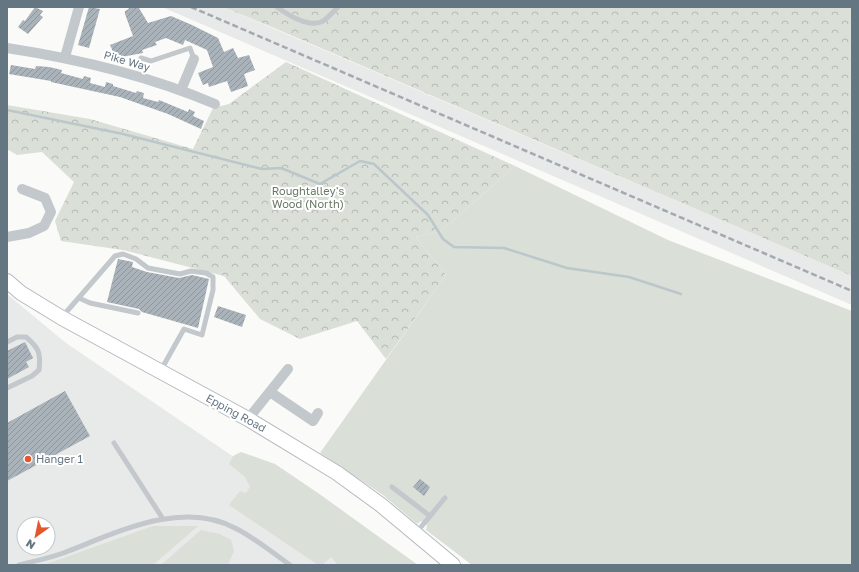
<svg xmlns="http://www.w3.org/2000/svg" width="859" height="572" font-family="'Golos Text',sans-serif">
<style>
.built{fill:#e8e9e9;fill-rule:evenodd}
.grass{fill:#dadfd7}
.forest{fill:url(#forest-crowns)}
.lines{fill:none;stroke-linecap:round;stroke-linejoin:round}
.stream{stroke:#bbc7cb;stroke-width:2.5}
.building{fill:url(#building-hatch)}
.secondary-casing{stroke:#b3babf;stroke-width:16}
.service{stroke:#c3c8cc;stroke-width:5}
.minor{stroke:#c3c8cc;stroke-width:10}
.secondary{stroke:#fff;stroke-width:14}
.rail{stroke:#a2aab0;stroke-width:2.5;stroke-dasharray:6 3;stroke-linecap:butt}
.poi-dot{fill:#e4572e;stroke:#fff;stroke-width:1.5}
.labels{text-anchor:middle;stroke-width:4;stroke-linejoin:round;paint-order:stroke}
.street-label{font-size:11px;fill:#657683;stroke:#fff}
.park-label{font-size:11px;fill:#687a64;stroke:#fff}
.poi-label{font-size:11px;fill:#657683;stroke:#fff;text-anchor:start}
</style>
<defs>
<pattern id="forest-crowns" width="20" height="18" patternUnits="userSpaceOnUse"><rect width="20" height="18" fill="#dadfd7"/><path d="M2 6a3 3 0 1 1 6 0M12 15a3 3 0 1 1 6 0" fill="none" stroke="#b4b9b4"/></pattern>
<pattern id="building-hatch" width="6" height="6" patternUnits="userSpaceOnUse"><rect width="6" height="6" fill="#aab3b9"/><path d="M-1 1l2-2M0 6l6-6M5 7l2-2" fill="none" stroke="#8e969c"/></pattern>
</defs>
<rect width="100%" height="100%" fill="#fafaf8"/>
<!-- built -->
<g class="built">
<path d="M 162,7 L 223,7 L 852,276 L 852,305 Z"/>
<path d="M 7,294 L 66,343 L 393,565 L 7,565 ZM 24,524 L 48,524 L 48,548 L 24,548 Z"/>
</g>
<!-- grass -->
<g class="grass">
<path d="M 515,166 L 668,240 L 852,311 L 852,565 L 472,565 L 426,530 L 427,525 L 421,521 L 417,524 L 383,495 L 320,453 L 446,275 L 416,237 L 440,232 Z"/>
<path d="M 241,452 L 275,464 L 318,493 L 418,565 L 338,565 L 331,557 L 322,565 L 318,565 L 229,505 L 240,491 L 246,493 L 250,487 L 245,477 L 229,464 L 233,456 Z"/>
<path d="M 153,526 L 198,526 L 153,565 L 44,565 Z"/>
<path d="M 201,530 L 220,534 L 231,540 L 234,551 L 228,565 L 161,565 Z"/>
</g>
<!-- forest -->
<g class="forest">
<path d="M 223,7 L 852,7 L 852,276 L 274,28 Z"/>
<path d="M 286,62 L 515,166 L 440,232 L 416,237 L 446,275 L 386,359 L 357,321 L 300,339 L 260,319 L 224,276 L 123,250 L 61,241 L 55,221 L 74,182 L 42,152 L 17,155 L 7,149 L 7,105 L 90,119 L 193,149 L 213,108 L 229,104 Z"/>
</g>
<g class="lines">
<!-- stream -->
<path class="stream" d="M 7,110 L 123,134 L 262,169 L 281,168 L 320,184 L 360,161 L 374,164 L 428,215 L 443,239 L 454,247 L 504,248 L 567,268 L 629,277 L 681,294"/>
</g>
<!-- building -->
<g class="building">
<path d="M 35,7 L 43,11 L 40,15 L 43,17 L 28,34 L 18,27 L 23,20 L 25,21 Z"/>
<path d="M 89,7 L 100,9 L 89,48 L 78,45 Z"/>
<path d="M 128,7 L 139,8 L 148,23 L 171,16 L 192,25 L 218,38 L 224,52 L 233,48 L 238,58 L 249,55 L 255,70 L 244,74 L 248,86 L 231,92 L 227,81 L 209,87 L 208,83 L 203,85 L 198,73 L 213,67 L 207,50 L 185,40 L 183,45 L 166,38 L 155,42 L 157,45 L 142,50 L 143,53 L 116,58 L 110,45 L 133,36 L 125,14 L 125,11 L 129,9 Z"/>
<path d="M 11,65 L 35,69 L 36,66 L 49,67 L 62,70 L 61,73 L 83,79 L 84,76 L 91,78 L 90,83 L 105,87 L 106,82 L 113,84 L 113,86 L 136,93 L 137,91 L 144,93 L 143,98 L 158,102 L 159,100 L 188,112 L 189,109 L 195,112 L 193,116 L 204,121 L 201,129 L 168,114 L 120,97 L 51,82 L 51,81 L 9,74 Z"/>
<path d="M 118,259 L 133,262 L 132,267 L 147,272 L 179,278 L 192,275 L 209,279 L 198,328 L 142,312 L 139,309 L 107,302 Z"/>
<path d="M 218,306 L 246,315 L 242,327 L 214,317 Z"/>
<path d="M 25,342 L 33,358 L 26,362 L 29,367 L 7,379 L 7,351 Z"/>
<path d="M 65,391 L 90,436 L 7,481 L 7,423 Z"/>
<path d="M 420,479 L 430,487 L 424,496 L 413,487 Z"/>
</g>
<g class="lines">
<defs>
<path id="secondary" d="M 7,281 L 21,293 L 62,318 L 248,419 L 337,473 L 381,505 L 453,565"/>
</defs>
<!-- secondary casing -->
<use href="#secondary" class="secondary-casing"/>
<!-- service -->
<g class="service">
<path d="M 277,7 C 288,15 307,27 321,22 C 327,20 333,11 338,7"/>
<path d="M 141,58 L 151,61 L 190,48 L 194,59"/>
<path d="M 79,298 L 90,303 L 138,313"/>
<path d="M 62,317 L 115,256 L 123,254 L 136,259 L 148,268 L 180,274 L 191,271 L 206,273 L 213,277 L 213,290 L 202,335 L 184,329 L 161,370"/>
<path d="M 7,342 L 17,337 L 26,337 C 39,348 41,353 39,370 L 32,376 L 7,388"/>
<path d="M 114,443 L 163,519"/>
<path d="M 392,487 L 430,516"/>
<path d="M 416,533 L 445,498"/>
<path d="M 19,565 C 34,561 51,558 66,552 C 118,532 183,499 237,529 C 256,539 273,553 290,565"/>
</g>
<!-- minor -->
<g class="minor">
<path d="M 7,48 C 79,59 147,75 215,104"/>
<path d="M 65,57 L 79,7"/>
<path d="M 181,90 L 194,59"/>
<path d="M 7,237 L 29,233 L 44,226 L 51,212 L 45,198 L 22,189"/>
<path d="M 270,392 L 313,421 L 318,413"/>
<path d="M 248,419 L 288,369"/>
</g>
<!-- secondary -->
<use href="#secondary" class="secondary"/>
<!-- rail -->
<path class="rail" d="M 191,7 L 852,291"/>
</g>
<!-- markers -->
<circle class="poi-dot" cx="28" cy="459" r="4"/>
<g class="labels">
<!-- street labels -->
<g class="street-label">
<text transform="translate(127 61) rotate(16)" y="4">Pike Way</text>
<text transform="translate(236 413) rotate(29)" y="4">Epping Road</text>
</g>
<!-- park labels -->
<g class="park-label">
<text x="308" y="195">Roughtalley's<tspan x="308" dy="13">Wood (North)</tspan></text>
</g>
<!-- poi labels -->
<g class="poi-label">
<text x="36" y="463">Hanger 1</text>
</g>
</g>
<!-- border -->
<rect width="859" height="572" fill="none" stroke="#657683" stroke-width="16"/>
<!-- north arrow -->
<g transform="translate(36 536) rotate(213)"><circle r="19" fill="#ffffff" stroke="#c1c8cd"/>
<path d="M0-3L7 15L0 10L-7 15Z" fill="#e4572e"/>
<text y="-6" font-size="11" font-weight="bold" text-anchor="middle" fill="#657683">N</text>
</g>
</svg>
